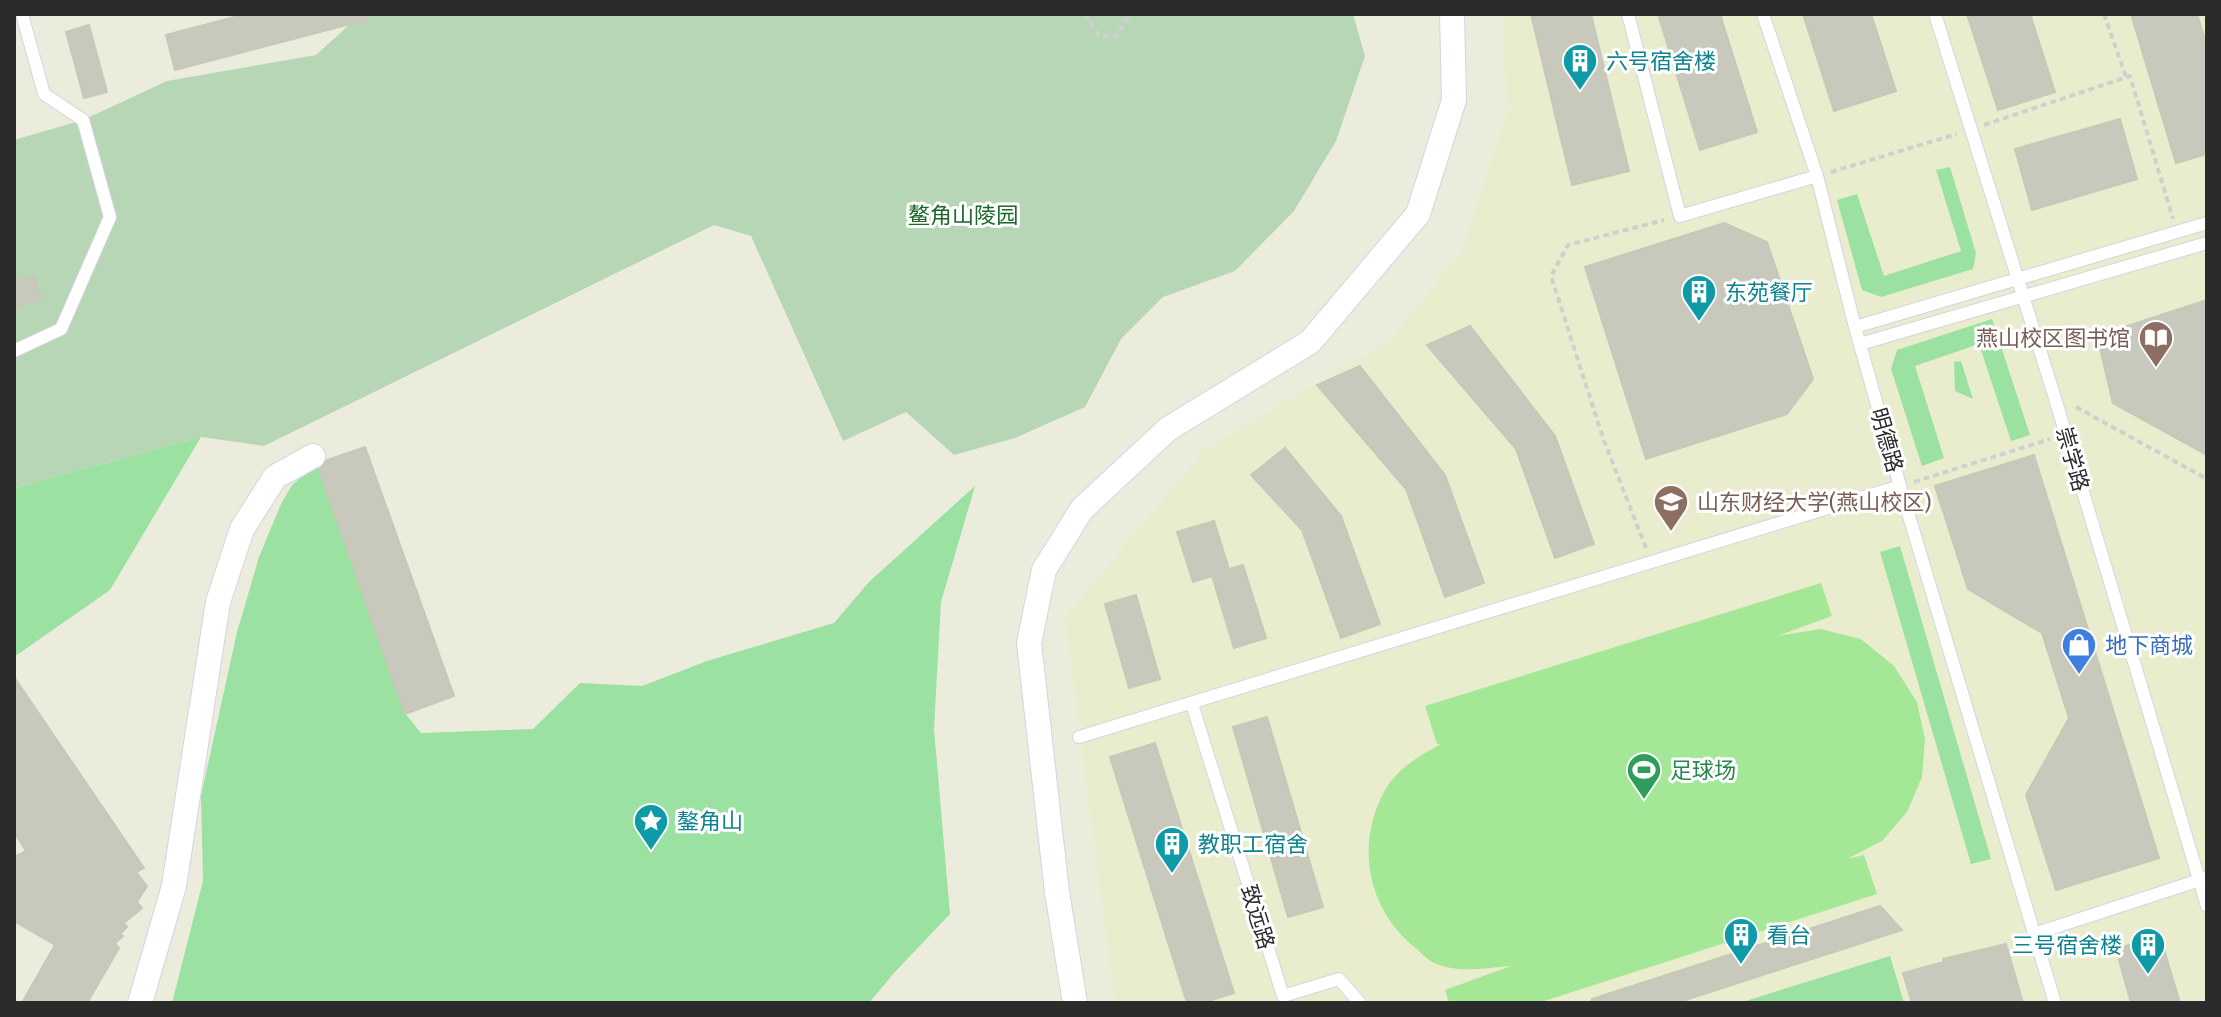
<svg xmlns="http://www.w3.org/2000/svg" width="2221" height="1017" font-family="'Fira Sans','Noto Sans SC',sans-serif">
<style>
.education{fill:#eaedcd}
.green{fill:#9be1a1}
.cemetery{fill:#b7d6b5}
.pitch{fill:#a4e897}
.building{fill:#c8c8bd;stroke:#c7c8b7;stroke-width:2}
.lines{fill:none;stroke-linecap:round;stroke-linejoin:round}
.lane-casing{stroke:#d6d3e3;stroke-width:14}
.street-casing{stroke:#d6d3e3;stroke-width:26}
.path{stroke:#d0d0d0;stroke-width:4;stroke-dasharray:6 4;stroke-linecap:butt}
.lane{stroke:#fff;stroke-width:12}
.street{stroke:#fff;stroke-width:24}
.labels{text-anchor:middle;stroke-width:6;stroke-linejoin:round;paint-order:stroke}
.culture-label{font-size:22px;fill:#0d838f;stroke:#fff;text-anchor:start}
.park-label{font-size:22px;fill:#1c662c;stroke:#fff}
.education-label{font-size:22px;fill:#785e54;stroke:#fff;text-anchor:end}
.street-label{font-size:22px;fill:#2b2b2b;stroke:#fff}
.shop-label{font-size:22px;fill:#366cbe;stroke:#fff;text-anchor:start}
.leisure-label{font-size:22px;fill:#27864d;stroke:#fff;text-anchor:start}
</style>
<rect width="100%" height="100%" fill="#ececdd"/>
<!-- education -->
<path class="education" d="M 1502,14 L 2207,14 L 2207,1003 L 1115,1003 L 1065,617 L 1205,449 L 1388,342 L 1462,251 L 1508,110 Z"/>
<!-- green -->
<g class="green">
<path d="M 1950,167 L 1976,253 L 1973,269 L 1881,297 L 1862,290 L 1837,200 L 1857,194 L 1884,276 L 1961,251 L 1936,170 Z"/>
<path d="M 1992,319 L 2030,435 L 2011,441 L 1979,344 L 1915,366 L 1944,458 L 1922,466 L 1891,369 L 1897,350 Z"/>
<path d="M 1961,361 L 1973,399 L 1955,391 L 1954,362 Z"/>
<path d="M 201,437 L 110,590 L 14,657 L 14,488 Z"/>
<path d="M 317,464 L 405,713 L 421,733 L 533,729 L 580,683 L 642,686 L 707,661 L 834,623 L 869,582 L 975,486 L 941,602 L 934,729 L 950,914 L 893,974 L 869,1003 L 172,1003 L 203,881 L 201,796 L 237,632 L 259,557 L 281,504 L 292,485 Z"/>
<path d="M 1900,546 L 1991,859 L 1971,864 L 1880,552 Z"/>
<path d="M 1890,956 L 1904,1003 L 1739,1003 Z"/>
</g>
<!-- cemetery -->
<path class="cemetery" d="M 361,14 L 1353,14 L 1365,56 L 1336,141 L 1294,211 L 1235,271 L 1163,297 L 1121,339 L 1085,407 L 1015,438 L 954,455 L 906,412 L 843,441 L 751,236 L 714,225 L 264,446 L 201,437 L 14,488 L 14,140 L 83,120 L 167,81 L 316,55 Z"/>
<!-- pitch -->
<path class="pitch" d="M 1821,583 L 1832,616 L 1777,636 L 1820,629 L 1861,639 L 1894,666 L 1917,702 L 1925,739 L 1922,777 L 1907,812 L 1882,841 L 1847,859 L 1864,855 L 1877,894 L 1538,1003 L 1449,1003 L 1445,990 L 1511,966 C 1485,968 1457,974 1432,962 C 1427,959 1422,954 1418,950 C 1368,912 1354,846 1385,790 C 1398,768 1419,756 1441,744 L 1437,744 L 1425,706 Z"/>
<!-- building -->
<g class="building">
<path d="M 246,14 L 366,14 L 366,20 L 175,70 L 166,35 Z"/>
<path d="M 1531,14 L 1591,14 L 1629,171 L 1572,185 Z"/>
<path d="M 1658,14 L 1720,14 L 1757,132 L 1700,150 Z"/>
<path d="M 1803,14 L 1871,14 L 1896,91 L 1834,111 Z"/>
<path d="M 1967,14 L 2030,14 L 2055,92 L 1998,110 Z"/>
<path d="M 2131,14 L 2197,14 L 2207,46 L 2207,154 L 2176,163 Z"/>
<path d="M 89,25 L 107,92 L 84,98 L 66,32 Z"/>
<path d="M 2120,119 L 2137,179 L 2032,210 L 2015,149 Z"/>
<path d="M 1724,223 L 1767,242 L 1813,379 L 1787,414 L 1646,459 L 1585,267 Z"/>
<path d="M 34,276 L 41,299 L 14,307 L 14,282 Z"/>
<path d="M 2207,300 L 2207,455 L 2113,403 L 2097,336 Z"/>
<path d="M 1470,326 L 1555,436 L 1594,544 L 1555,558 L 1516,449 L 1427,345 Z"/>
<path d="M 1360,366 L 1445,475 L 1484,583 L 1445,597 L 1406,489 L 1317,385 Z"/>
<path d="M 365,447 L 454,696 L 405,714 L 319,470 L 327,460 Z"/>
<path d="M 1285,448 L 1341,516 L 1380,624 L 1341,638 L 1302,530 L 1251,475 Z"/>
<path d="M 2034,455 L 2159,858 L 2056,890 L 2026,795 L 2069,718 L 2042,633 L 1968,589 L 1935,486 Z"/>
<path d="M 1214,521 L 1229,569 L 1243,565 L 1266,638 L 1234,648 L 1212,576 L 1193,582 L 1177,532 Z"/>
<path d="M 1136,595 L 1160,679 L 1129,688 L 1105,604 Z"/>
<path d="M 14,677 L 144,868 L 136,872 L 147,886 L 137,902 L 142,908 L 124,923 L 127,927 L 120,934 L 123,936 L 115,943 L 119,948 L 87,1003 L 22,1003 L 55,945 L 14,921 L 14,857 L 26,851 L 14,832 Z"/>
<path d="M 1267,717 L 1323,907 L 1288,917 L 1233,727 Z"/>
<path d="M 1155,743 L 1234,993 L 1202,1003 L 1187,1003 L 1110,757 Z"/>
<path d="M 1880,906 L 1902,930 L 1676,1003 L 1592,1003 L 1592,999 Z"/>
<path d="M 2160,936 L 2180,1003 L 2131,1003 L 2116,949 Z"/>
<path d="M 2006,944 L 2023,1003 L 1912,1003 L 1903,973 L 1944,962 L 1943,959 Z"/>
</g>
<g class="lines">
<defs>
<g id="lane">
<path d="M 1628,14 L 1680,216 L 1817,176"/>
<path d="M 1763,14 L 1817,176 L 1855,327 L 1900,486 L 2055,1003"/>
<path d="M 1935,14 L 2054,395 L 2207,906"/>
<path d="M 1855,327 L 2207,223"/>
<path d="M 1860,344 L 2207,243"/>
<path d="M 14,351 L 61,329 L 110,217 L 83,120 L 44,94 L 22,14"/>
<path d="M 1192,704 L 1283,996 L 1339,979 L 1360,1003"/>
<path d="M 1079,737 L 1900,486"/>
<path d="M 2034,934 L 2206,878"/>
</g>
<g id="street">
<path d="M 140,1003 L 174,886 L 218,602 L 242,529 L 275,477 L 313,456"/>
<path d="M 1075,1003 L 1057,892 L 1029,643 L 1044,570 L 1082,509 L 1168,429 L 1310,342 L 1418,214 L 1454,100 L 1452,14"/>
</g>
</defs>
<!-- lane casing -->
<use href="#lane" class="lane-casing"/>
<!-- street casing -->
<use href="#street" class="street-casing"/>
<!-- path -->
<g class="path">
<path d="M 1085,14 L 1099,36 L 1116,36 L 1130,14"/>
<path d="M 2104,14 L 2126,77"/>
<path d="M 1984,125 L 2130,76 L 2173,219"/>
<path d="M 1831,172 L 1957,134"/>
<path d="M 2076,407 L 2207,479"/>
<path d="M 1914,482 L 2050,439"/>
<path d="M 1646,548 L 1603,438 L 1551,276 L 1568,245 L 1664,220"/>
</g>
<!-- lane -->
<use href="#lane" class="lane"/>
<!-- street -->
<use href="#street" class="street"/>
</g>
<!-- icons -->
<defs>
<symbol id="building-pin" viewBox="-11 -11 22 30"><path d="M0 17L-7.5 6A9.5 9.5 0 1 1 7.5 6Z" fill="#0f9aa8" stroke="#fff"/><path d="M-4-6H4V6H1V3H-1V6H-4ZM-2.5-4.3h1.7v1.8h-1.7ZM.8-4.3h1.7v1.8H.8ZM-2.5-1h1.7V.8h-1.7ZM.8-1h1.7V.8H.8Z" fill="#fff"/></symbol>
<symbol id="library-pin" viewBox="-11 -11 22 30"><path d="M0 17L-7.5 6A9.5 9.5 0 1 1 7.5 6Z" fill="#8d6e63" stroke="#fff"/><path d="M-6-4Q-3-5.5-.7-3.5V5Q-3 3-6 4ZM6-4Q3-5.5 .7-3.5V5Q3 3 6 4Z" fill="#fff"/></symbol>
<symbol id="university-pin" viewBox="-11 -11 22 30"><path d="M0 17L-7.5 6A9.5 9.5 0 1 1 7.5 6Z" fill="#8d6e63" stroke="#fff"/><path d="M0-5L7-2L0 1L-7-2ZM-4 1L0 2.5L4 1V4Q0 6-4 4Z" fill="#fff"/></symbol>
<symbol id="shop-pin" viewBox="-11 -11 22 30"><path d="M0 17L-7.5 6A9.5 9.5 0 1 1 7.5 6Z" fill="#3f7fe0" stroke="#fff"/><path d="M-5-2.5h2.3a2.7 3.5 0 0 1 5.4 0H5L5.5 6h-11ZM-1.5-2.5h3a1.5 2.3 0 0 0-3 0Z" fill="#fff"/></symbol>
<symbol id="stadium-pin" viewBox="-11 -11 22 30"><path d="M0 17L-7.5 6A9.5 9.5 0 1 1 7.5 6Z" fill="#2e9e5b" stroke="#fff"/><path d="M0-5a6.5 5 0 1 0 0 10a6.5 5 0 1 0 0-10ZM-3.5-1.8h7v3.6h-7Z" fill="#fff"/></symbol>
<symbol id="sight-pin" viewBox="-11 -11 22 30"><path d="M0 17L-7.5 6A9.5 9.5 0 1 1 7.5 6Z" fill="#0f9aa8" stroke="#fff"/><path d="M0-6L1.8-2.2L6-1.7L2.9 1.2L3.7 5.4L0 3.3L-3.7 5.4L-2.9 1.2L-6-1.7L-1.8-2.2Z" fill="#fff"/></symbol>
</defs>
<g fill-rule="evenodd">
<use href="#building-pin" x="1560" y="41" width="40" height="54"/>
<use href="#building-pin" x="1679" y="272" width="40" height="54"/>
<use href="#library-pin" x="2136" y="318" width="40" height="54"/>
<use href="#university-pin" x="1651" y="482" width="40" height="54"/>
<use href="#shop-pin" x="2059" y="625" width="40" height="54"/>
<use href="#stadium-pin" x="1624" y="750" width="40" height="54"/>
<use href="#sight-pin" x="631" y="801" width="40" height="54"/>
<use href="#building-pin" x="1152" y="824" width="40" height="54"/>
<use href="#building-pin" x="1721" y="915" width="40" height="54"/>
<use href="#building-pin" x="2128" y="925" width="40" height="54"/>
</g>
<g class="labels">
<!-- culture labels -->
<g class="culture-label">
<text x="1606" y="69">六号宿舍楼</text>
<text x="1725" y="300">东苑餐厅</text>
<text x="677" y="829">鏊角山</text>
<text x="1198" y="852">教职工宿舍</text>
<text x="1767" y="943">看台</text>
<text x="2122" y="953" text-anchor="end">三号宿舍楼</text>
</g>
<!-- park labels -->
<g class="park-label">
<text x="963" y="223">鳌角山陵园</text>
</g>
<!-- education labels -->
<g class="education-label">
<text x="2130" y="346">燕山校区图书馆</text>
<text x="1697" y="510" text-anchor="start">山东财经大学(燕山校区)</text>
</g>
<!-- street labels -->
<g class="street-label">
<text transform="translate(1887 440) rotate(74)" y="8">明德路</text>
<text transform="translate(2073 459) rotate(74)" y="8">崇学路</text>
<text transform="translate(1258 917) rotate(73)" y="8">致远路</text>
</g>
<!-- shop labels -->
<g class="shop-label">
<text x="2105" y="653">地下商城</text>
</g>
<!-- leisure labels -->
<g class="leisure-label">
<text x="1670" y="778">足球场</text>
</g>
</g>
<!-- border -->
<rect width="2221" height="1017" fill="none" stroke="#2b2b2b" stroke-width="32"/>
</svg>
